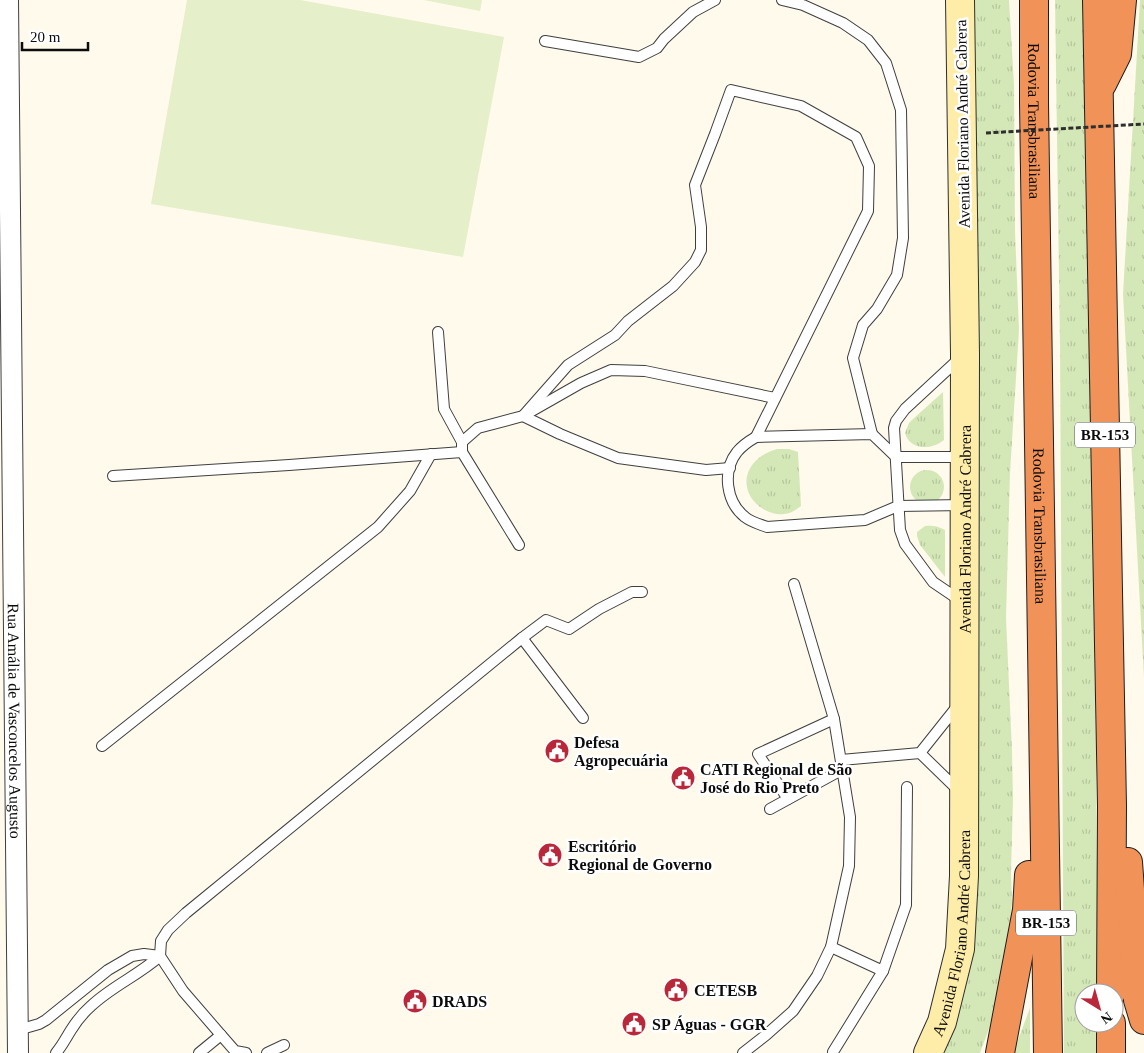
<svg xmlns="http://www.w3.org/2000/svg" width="1144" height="1053" font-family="Georgia,serif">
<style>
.grass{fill:url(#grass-tufts)}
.pitch{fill:#e5efc9}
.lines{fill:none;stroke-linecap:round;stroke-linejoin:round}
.lane-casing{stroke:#3f3f3f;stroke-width:12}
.street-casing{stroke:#3f3f3f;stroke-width:22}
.secondary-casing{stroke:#2e2e2e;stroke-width:30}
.highway-casing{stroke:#1d1d1d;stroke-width:30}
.lane{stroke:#fff;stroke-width:10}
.street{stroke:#fff;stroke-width:20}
.secondary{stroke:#fdeda9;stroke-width:28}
.highway{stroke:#f19258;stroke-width:28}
.path-bridge{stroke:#2e2e2e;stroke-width:3;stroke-dasharray:5 2.5;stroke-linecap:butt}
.labels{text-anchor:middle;stroke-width:5;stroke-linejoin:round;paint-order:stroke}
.shield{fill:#fff;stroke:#555;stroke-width:1}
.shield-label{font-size:15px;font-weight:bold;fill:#0c0c0c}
.street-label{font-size:16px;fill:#0c0c0c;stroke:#fff}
.poi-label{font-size:16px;font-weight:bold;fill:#0c0c0c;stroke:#fff;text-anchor:start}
</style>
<defs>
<pattern id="grass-tufts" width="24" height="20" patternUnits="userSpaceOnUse" patternTransform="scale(1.25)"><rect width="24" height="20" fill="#d4e8b7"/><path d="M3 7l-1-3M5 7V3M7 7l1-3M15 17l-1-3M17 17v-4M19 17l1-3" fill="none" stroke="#b5c69c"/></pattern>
</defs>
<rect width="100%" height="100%" fill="#fffaec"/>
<!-- grass -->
<g class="grass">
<path d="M 970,0 L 1009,0 L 1014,85 L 1015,231 L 1019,330 L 1010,473 L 1006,618 L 1012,751 L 1013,799 L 1011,873 L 1012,902 L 1007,958 L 990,1026 L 980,1053 L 936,1053 L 954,1014 Z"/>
<path d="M 1055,0 L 1083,0 L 1096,752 L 1098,993 L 1084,993 L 1084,1023 L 1098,1023 L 1099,1053 L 1064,1053 L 1060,344 Z"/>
<path d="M 1140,0 L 1144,0 L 1144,678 L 1123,294 Z"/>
<path d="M 943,392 L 944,440 C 932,450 910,451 905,433 L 909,423 L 913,419 Z"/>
<path d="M 777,449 L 789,449 L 798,452 L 801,506 C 796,510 790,514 784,514 C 777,515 771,513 765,510 C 743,498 740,473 759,458 C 765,453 771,451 777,449 Z"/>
<circle cx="927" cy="487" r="17"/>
<path d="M 925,526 C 933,525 938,526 945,530 L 945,577 L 920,545 L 917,536 L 917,532 Z"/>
<path d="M 1030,1008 L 1030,1053 L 1013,1053 Z"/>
</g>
<!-- pitch -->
<g class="pitch">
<path d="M 187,0 L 300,0 L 504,37 L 463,257 L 151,204 Z"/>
<path d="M 424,0 L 482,0 L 480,11 Z"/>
</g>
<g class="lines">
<defs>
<g id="lane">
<path d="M 782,0 L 803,5 L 843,23 L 868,40 L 886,63 L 901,110 L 903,238 L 897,275 L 877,309 L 863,325 L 853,358 L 872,434"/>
<path d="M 545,41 L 639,57 L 657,48 L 664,39 L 693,12 L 715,0"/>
<path d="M 438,332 L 444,409 L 462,442"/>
<path d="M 960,358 L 905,409 L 896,421 L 894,428 L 900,530 L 905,544 L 933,582 L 961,601"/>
<path d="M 963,457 L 896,457 L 872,434 L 756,437 C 749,441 742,446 737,452 C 722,471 726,502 745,517 C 751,522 759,524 767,527 L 865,520 L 898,506 L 964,505"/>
<path d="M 730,468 L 706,470 L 618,458 L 560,434 L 523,416 L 568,365 L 615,335 L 628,321 L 673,286 L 695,262 L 701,250 L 701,227 L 695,185 L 715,134 L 731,90 L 801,106 L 856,137 L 869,166 L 868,211 L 756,437"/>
<path d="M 113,476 L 289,465 L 462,452"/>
<path d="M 519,545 L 462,452 L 462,442 L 478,428 L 523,416 L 581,383 L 611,370 L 645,371 L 775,398"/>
<path d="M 522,638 L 583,718"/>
<path d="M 102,746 L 378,527 L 410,491 L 431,454"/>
<path d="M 920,753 L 959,791"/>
<path d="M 841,760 L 920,753 L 959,704"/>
<path d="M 788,799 L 758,754 L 834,719"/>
<path d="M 770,809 L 843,769"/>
<path d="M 831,947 L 883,971 L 906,905 L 907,787"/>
<path d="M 18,1030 L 39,1024 L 46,1020 L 108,970 L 132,956 L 144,954 L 160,956"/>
<path d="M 833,1052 L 883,971"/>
<path d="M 56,1053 C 62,1046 66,1038 71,1030 C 76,1022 83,1013 91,1006 C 112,986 139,975 160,956"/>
<path d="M 199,1053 L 221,1035"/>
<path d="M 246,1053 L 235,1051 L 221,1035 L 183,991 L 160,956 L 161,941 L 168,930 L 186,913 L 522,638 L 546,620 L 569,629 L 599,609 L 632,592 L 642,592"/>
<path d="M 267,1053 L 284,1045"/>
<path d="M 743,1053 L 766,1035 L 793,1011 L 817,976 L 831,947 L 849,866 L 850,817 L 834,719 L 794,584"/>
</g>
<g id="street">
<path id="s1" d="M 8,0 L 18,1053"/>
</g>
<g id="secondary">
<path id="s2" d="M 928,1053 L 942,1022 L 960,949 L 964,876 L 965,354 L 960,0"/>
</g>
<g id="highway">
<path id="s3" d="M 1034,0 L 1034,103 L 1048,1053"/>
<path d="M 1097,0 L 1112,806 L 1111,993"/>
<path d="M 1102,84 L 1117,54 L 1122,0"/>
<path d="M 1128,862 L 1138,1000 L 1144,1020"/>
<path d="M 1000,1053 L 1027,910 L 1029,875"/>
<path d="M 1111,1053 L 1111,1023"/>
</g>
</defs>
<!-- lane casing -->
<use href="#lane" class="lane-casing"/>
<!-- street casing -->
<use href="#street" class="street-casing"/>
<!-- secondary casing -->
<use href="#secondary" class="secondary-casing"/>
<!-- highway casing -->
<use href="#highway" class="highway-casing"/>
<!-- lane -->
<use href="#lane" class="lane"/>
<!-- street -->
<use href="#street" class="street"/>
<!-- secondary -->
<use href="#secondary" class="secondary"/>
<!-- highway -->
<use href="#highway" class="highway"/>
<!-- path-bridge -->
<path class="path-bridge" d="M 986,133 L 1144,124"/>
</g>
<!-- icons -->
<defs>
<symbol id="civic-disc" viewBox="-11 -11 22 22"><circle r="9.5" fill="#b9283a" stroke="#fff"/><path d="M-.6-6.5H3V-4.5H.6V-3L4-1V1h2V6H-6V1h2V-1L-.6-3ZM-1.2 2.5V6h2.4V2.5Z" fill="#fff"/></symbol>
</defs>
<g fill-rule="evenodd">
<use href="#civic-disc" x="543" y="737" width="28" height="28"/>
<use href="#civic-disc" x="669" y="764" width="28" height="28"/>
<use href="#civic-disc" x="536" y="841" width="28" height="28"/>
<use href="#civic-disc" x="662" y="976" width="28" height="28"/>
<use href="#civic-disc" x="401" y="987" width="28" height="28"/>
<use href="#civic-disc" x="620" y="1010" width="28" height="28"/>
</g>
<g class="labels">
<!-- shield labels -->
<g class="shield">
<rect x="1075" y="422.5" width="60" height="25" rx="4"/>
<rect x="1016" y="910.5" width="60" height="25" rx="4"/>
</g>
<g class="shield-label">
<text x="1105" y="440">BR-153</text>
<text x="1046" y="928">BR-153</text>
</g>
<!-- street labels -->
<g class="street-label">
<text dy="6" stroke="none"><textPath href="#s3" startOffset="121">Rodovia Transbrasiliana</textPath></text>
<text transform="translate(962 124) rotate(-91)" y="6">Avenida Floriano André Cabrera</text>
<text dy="6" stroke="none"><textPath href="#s3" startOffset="526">Rodovia Transbrasiliana</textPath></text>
<text dy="6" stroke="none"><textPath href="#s2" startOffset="529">Avenida Floriano André Cabrera</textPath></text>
<text dy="6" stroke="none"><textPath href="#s1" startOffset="721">Rua Amália de Vasconcelos Augusto</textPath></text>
<text dy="6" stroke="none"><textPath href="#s2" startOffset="124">Avenida Floriano André Cabrera</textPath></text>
</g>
<!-- poi labels -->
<g class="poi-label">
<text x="574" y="748">Defesa<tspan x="574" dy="18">Agropecuária</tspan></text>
<text x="700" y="775">CATI Regional de São<tspan x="700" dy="18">José do Rio Preto</tspan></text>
<text x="568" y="852">Escritório<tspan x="568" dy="18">Regional de Governo</tspan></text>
<text x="694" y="996">CETESB</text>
<text x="432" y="1007">DRADS</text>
<text x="652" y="1030">SP Águas - GGR</text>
</g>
</g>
<!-- north arrow -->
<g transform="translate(1099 1008) rotate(143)"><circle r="24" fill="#ffffff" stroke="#9e9e9e"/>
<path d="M0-4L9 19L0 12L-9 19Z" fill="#b9283a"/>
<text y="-8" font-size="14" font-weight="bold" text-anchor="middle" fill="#0c0c0c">N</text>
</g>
<!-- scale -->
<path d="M22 42v8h66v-8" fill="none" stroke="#0c0c0c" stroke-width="2.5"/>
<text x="30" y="42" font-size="15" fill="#0c0c0c" stroke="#ffffff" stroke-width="4" paint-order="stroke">20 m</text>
</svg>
